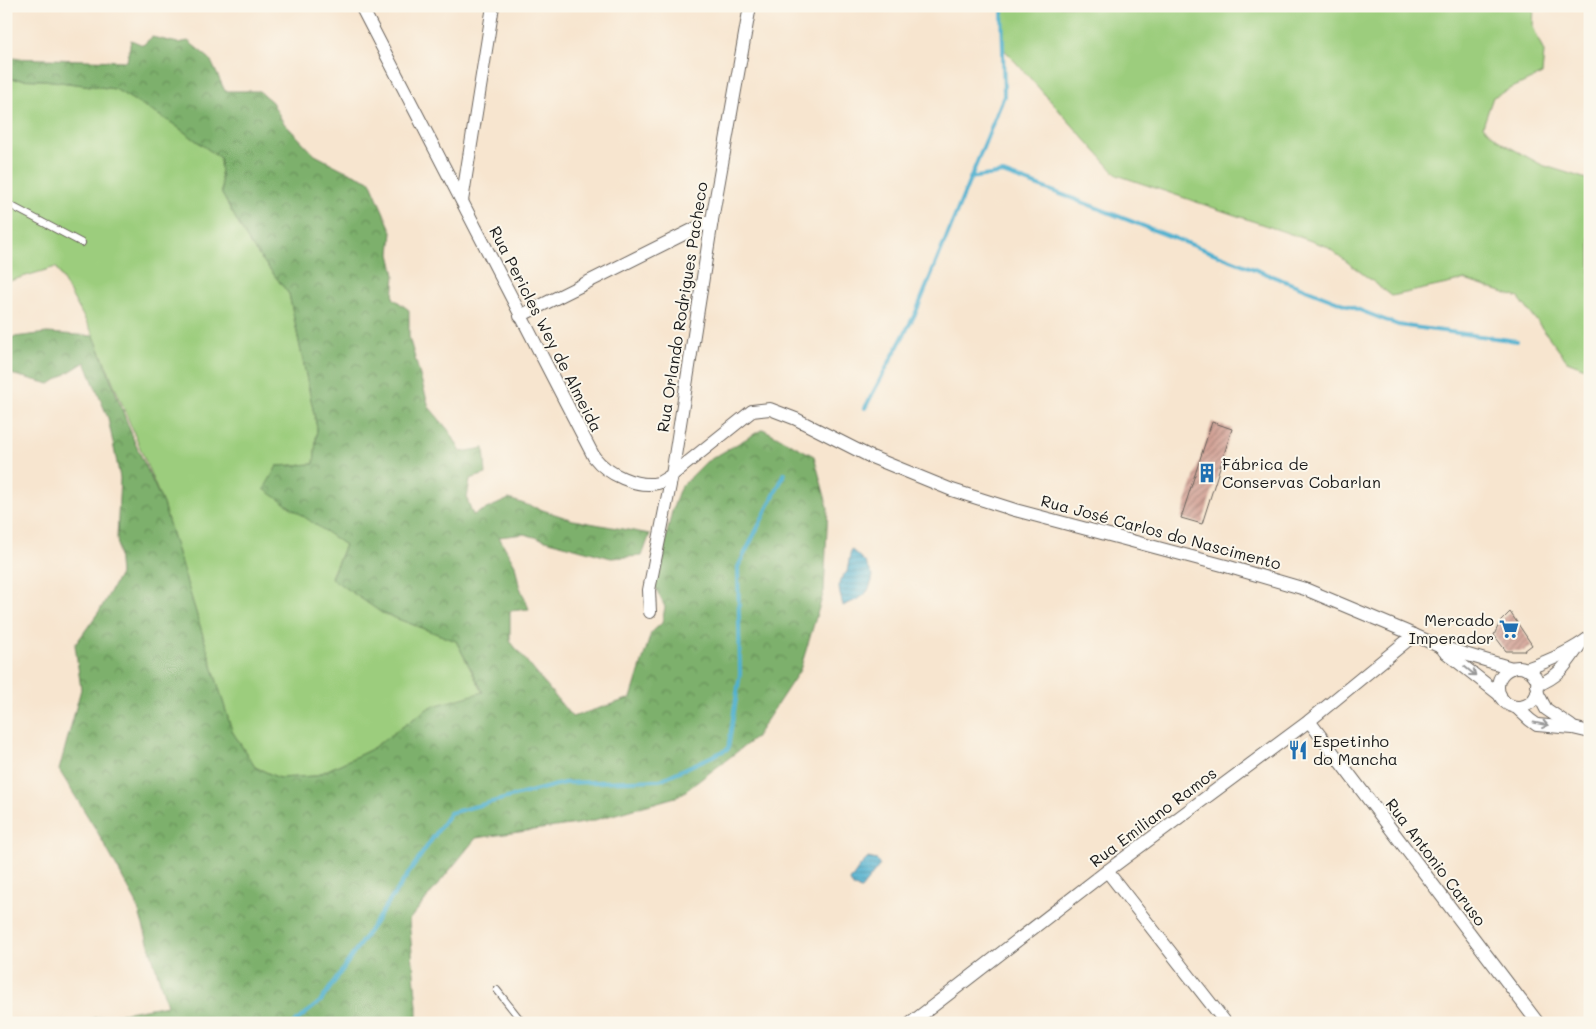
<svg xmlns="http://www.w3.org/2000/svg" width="1596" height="1029" font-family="Mali,sans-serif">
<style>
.grass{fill:#9ccd7d;stroke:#5c744c}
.forest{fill:url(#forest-crowns);stroke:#4c6644}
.water{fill:url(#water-rules);stroke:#366676}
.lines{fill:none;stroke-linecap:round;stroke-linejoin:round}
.stream{stroke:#50b0cf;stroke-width:4}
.building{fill:url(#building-hatch)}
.service-casing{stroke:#69625b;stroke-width:8}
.minor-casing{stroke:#69625b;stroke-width:14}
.service{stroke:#fff;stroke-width:6}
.minor{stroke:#fff;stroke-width:12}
.oneway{stroke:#999}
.labels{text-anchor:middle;stroke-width:4;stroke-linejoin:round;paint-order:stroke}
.street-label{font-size:16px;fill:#1c1c1c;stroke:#fbf7ec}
.poi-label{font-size:16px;fill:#1c1c1c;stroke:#fbf7ec;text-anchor:start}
</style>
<defs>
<pattern id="forest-crowns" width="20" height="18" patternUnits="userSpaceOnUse" patternTransform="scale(1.25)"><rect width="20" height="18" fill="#7db06c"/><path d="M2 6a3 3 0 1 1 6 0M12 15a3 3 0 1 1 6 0" fill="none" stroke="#668e58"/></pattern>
<pattern id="water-rules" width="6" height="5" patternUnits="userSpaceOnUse" patternTransform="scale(1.25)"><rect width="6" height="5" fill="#50b0cf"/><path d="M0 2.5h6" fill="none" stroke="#428ea7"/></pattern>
<pattern id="building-hatch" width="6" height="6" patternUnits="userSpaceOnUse" patternTransform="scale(1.25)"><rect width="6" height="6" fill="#d3a397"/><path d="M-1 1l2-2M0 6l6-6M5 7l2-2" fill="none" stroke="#aa847a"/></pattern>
</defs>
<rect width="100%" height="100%" fill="#fbf7ec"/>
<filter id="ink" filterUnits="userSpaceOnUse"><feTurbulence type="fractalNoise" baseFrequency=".02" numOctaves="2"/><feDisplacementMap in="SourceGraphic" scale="10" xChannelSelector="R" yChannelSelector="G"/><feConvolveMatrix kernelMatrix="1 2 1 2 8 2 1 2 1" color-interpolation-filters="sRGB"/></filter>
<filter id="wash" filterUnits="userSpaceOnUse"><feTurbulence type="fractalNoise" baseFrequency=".0096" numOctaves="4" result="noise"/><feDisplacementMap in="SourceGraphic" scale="20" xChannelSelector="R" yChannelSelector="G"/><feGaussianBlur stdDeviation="1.12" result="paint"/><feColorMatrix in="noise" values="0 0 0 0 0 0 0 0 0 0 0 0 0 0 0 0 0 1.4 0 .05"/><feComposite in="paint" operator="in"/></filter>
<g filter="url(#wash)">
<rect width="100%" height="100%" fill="#f7e5cf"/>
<!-- grass -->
<g class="grass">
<path d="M 1002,6 L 1534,6 L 1533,27 L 1544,52 L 1542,74 L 1493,97 L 1483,126 L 1502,143 L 1542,165 L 1590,180 L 1590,370 L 1567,361 L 1519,298 L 1465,280 L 1392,296 L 1326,246 L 1117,175 L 1003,48 Z"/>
<path d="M 6,79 L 44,80 L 115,89 L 172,123 L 220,158 L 222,194 L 250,244 L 289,294 L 317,428 L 314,464 L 277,466 L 311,520 L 345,545 L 331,577 L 382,613 L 456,641 L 483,693 L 430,707 L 370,750 L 315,776 L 279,778 L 255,767 L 232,731 L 163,504 L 94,336 L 56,267 L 6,282 Z"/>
</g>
<!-- forest -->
<path class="forest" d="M 152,37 L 178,43 L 188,41 L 210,59 L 225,91 L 259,91 L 272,102 L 283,122 L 315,155 L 342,169 L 370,181 L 392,232 L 390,254 L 395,275 L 393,298 L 409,310 L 409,337 L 429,407 L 450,432 L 461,452 L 484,448 L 486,474 L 470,479 L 467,499 L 473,515 L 509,499 L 573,520 L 650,534 L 642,556 L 611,558 L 524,534 L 499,537 L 515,565 L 519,585 L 529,609 L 510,611 L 510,641 L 572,717 L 631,698 L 651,633 L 662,623 L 665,607 L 655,587 L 672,511 L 678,493 L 681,487 L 706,462 L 763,429 L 814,456 L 828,508 L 824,591 L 800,670 L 755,738 L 679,796 L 584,823 L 476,838 L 409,920 L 417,1006 L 417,1023 L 85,1023 L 95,1018 L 167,1005 L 136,902 L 98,833 L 59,770 L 81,689 L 75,645 L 100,610 L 120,574 L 117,537 L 120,478 L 108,418 L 85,362 L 50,384 L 7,373 L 6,338 L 47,333 L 94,336 L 135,443 L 163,504 L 232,731 L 255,767 L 279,778 L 315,776 L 370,750 L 430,707 L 483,692 L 456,641 L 382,613 L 331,578 L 345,545 L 264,489 L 277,466 L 314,464 L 317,428 L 289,294 L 250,244 L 222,194 L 220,158 L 172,123 L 115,89 L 44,80 L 6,79 L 6,58 L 127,61 L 131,40 L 143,45 Z"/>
<!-- water -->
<g class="water">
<path d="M 851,549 L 865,562 L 873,576 C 869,597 860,598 843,606 C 840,592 834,582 847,572 Z"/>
<path d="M 868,858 L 877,860 L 880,865 L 861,889 L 853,887 L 850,881 L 860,866 Z"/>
</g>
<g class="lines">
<!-- stream -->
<g class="stream">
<path d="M 970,178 L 1003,173 L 1074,199 L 1398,325 L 1517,341"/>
<path d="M 865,408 L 916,312 L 1004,96 L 1002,6"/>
<path d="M 294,1023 L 321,1001 L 450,813 L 564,783 L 660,780 L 728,749 L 740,674 L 738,567 L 785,473"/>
</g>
</g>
<g id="blocks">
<!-- building -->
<g class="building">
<path d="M 1212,422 L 1232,429 L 1202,524 L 1181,518 Z"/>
<path d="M 1510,612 L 1532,645 L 1524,651 L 1506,651 L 1494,635 L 1500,622 Z"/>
</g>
</g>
</g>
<g filter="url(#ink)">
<use href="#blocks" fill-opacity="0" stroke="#69625b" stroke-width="1"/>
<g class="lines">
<defs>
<g id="service">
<path d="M 6,203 L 82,243"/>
<path d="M 497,990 L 523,1023"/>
</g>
<g id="minor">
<path d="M 361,6 L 594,457 C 607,474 637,488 658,483 C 663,481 668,477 672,475 L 752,411 L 770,409 L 796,419 L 869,456 L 952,490 L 1015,510 L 1226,566 L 1305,589 L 1405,631 L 1441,647 L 1512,668"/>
<path d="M 462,201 L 493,6"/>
<path d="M 520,316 L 712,220"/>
<path d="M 650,612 L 649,590 L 672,475 L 712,220 L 750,6"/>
<path d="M 1444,651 L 1500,695"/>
<circle cx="1518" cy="687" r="20"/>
<path d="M 1526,669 C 1549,661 1571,652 1590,637"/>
<path d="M 1537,685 C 1559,677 1566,665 1579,646"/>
<path d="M 1537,692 L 1546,709 L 1571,726"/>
<path d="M 1516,707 L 1530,720 L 1537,725 L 1573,728 L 1590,732"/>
<path d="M 1309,721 L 1538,1023"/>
<path d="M 1107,871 L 1226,1023"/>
<path d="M 911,1023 L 1107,871 L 1309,721 L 1414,635"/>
</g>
</defs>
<!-- service casing -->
<use href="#service" class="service-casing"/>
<!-- minor casing -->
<use href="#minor" class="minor-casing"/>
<!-- service -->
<use href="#service" class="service"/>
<!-- minor -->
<use href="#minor" class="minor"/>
</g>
<!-- one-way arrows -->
<defs><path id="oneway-shaft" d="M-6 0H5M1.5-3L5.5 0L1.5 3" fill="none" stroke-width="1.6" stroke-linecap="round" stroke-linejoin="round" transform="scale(1.25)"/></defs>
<g class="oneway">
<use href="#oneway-shaft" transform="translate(1470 671) rotate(39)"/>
<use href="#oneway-shaft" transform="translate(1541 724) rotate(12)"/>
</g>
</g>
<!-- icons -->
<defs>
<symbol id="building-bare" viewBox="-9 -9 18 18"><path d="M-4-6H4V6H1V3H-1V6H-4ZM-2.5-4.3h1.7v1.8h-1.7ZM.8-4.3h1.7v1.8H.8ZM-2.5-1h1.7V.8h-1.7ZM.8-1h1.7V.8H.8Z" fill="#1f6fb2" stroke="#fbf7ec" stroke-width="2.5" paint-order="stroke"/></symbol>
<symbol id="supermarket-bare" viewBox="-9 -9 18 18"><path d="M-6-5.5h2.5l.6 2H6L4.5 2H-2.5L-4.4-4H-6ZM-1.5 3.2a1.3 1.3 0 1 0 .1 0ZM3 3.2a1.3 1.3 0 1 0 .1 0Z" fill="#1f6fb2" stroke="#fbf7ec" stroke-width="2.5" paint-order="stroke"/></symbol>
<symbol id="restaurant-bare" viewBox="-9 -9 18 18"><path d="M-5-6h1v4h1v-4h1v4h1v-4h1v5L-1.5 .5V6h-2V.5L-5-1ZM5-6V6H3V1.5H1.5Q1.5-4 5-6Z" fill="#1f6fb2" stroke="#fbf7ec" stroke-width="2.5" paint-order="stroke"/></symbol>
</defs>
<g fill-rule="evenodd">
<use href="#building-bare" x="1193" y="459" width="28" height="28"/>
<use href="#supermarket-bare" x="1495" y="615" width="28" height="28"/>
<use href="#restaurant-bare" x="1284" y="736" width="28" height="28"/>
</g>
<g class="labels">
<!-- street labels -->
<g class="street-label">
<text transform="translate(682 307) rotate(-81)" y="6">Rua Orlando Rodrigues Pacheco</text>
<text transform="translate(546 329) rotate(63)" y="6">Rua Pericles Wey de Almeida</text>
<text transform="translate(1161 532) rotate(15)" y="6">Rua José Carlos do Nascimento</text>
<text transform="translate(1153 817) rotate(-37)" y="6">Rua Emiliano Ramos</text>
<text transform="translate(1436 862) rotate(53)" y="6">Rua Antonio Caruso</text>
</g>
<!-- poi labels -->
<g class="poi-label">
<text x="1222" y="470">Fábrica de<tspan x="1222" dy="18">Conservas Cobarlan</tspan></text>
<text x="1494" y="626" text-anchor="end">Mercado<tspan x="1494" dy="18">Imperador</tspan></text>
<text x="1313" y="747">Espetinho<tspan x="1313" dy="18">do Mancha</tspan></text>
</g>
</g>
<!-- margin -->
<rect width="1596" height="1029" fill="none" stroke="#fbf7ec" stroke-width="25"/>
</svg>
